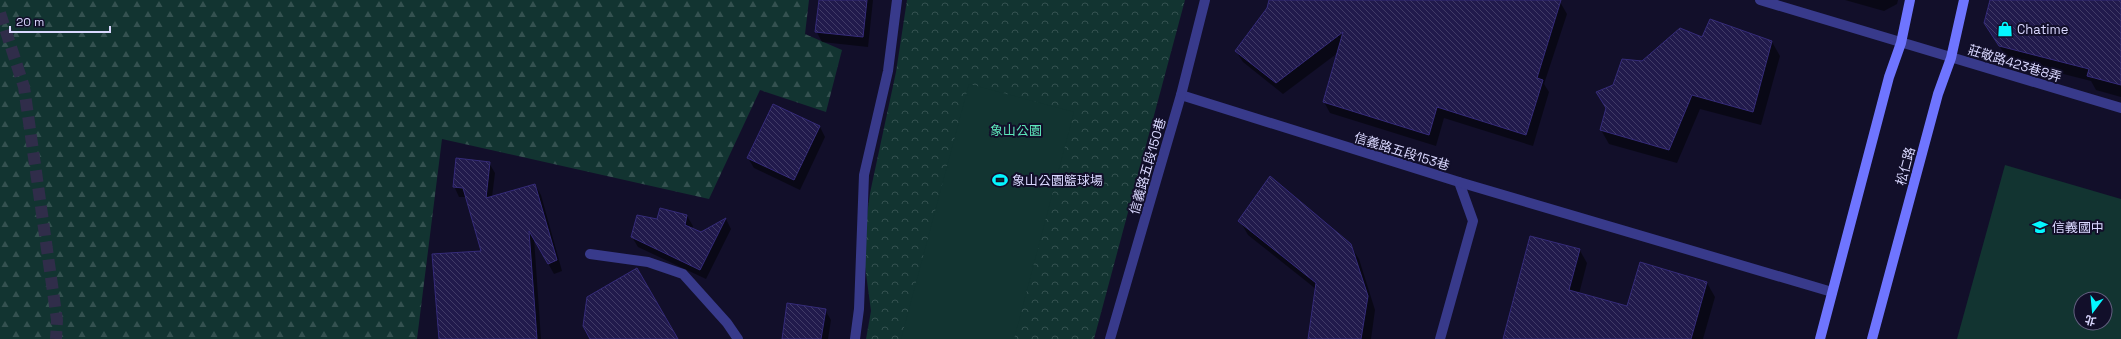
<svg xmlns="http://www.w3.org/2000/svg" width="2121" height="339" font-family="'Space Grotesk','Noto Sans TC',sans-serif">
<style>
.forest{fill:url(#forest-firs)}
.park{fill:url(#park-crowns)}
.pitch{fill:#123431;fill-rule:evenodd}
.shadow{fill:#0007}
.building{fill:url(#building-back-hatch);stroke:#352b79}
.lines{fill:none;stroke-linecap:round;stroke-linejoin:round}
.highway-tunnel{stroke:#302d4a;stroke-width:12;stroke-dasharray:12 6;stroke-linecap:butt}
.lane{stroke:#383a8b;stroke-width:10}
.street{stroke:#383a8b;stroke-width:10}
.secondary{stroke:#6f75ff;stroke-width:10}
.labels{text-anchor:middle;stroke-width:4;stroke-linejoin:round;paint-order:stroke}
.poi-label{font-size:13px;fill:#dad8ff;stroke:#120f2a;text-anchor:start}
.street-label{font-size:13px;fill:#dad8ff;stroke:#120f2a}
.park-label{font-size:13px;fill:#5de6ba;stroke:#120f2a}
</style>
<defs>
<pattern id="forest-firs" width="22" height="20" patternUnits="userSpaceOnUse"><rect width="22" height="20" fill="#123431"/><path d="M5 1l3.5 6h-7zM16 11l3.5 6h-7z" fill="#345150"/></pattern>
<pattern id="park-crowns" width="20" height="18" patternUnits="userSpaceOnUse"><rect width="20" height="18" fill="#123431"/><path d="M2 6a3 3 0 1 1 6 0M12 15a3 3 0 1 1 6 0" fill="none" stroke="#345150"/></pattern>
<pattern id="building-back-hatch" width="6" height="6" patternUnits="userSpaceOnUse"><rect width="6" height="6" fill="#211a4c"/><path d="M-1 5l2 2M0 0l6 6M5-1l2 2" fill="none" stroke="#413b67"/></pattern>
</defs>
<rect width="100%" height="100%" fill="#120f2a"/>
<!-- forest -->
<path class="forest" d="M 0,0 L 809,0 L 805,34 L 842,50 L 826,112 L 760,90 L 709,199 L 442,139 L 417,339 L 0,339 Z"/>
<!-- park -->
<path class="park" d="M 907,0 L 1185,0 L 1094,339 L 866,339 L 871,311 L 865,266 L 866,223 L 870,193 L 896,72 Z"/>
<!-- pitch -->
<g class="pitch">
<path d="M 969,84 L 1074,112 L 1014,339 L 901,339 Z"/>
<path d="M 2005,165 L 2121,199 L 2121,339 L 1957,339 ZM 2081,299 L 2105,299 L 2105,323 L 2081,323 Z"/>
</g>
<!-- shadow -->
<g class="shadow">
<path d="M 820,0 L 873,0 L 868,47 L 822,42 L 816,31 Z"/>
<path d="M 1270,0 L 1553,0 L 1560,2 L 1567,14 L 1544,84 L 1549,92 L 1533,146 L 1444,118 L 1436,146 L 1330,113 L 1324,102 L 1339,52 L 1283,94 L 1243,62 L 1236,51 L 1268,8 Z"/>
<path d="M 1845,0 L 1898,0 L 1897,4 L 1884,11 Z"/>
<path d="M 1991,0 L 2121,0 L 2121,97 L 2096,90 L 2091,81 L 2008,60 L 1994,37 Z"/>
<path d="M 1703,39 L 1772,42 L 1780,56 L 1761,125 L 1700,109 L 1677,163 L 1609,144 L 1601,130 L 1614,86 L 1643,62 Z"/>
<path d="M 773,105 L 820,127 L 825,137 L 800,190 L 754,168 L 748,158 Z"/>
<path d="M 489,163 L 495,173 L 492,197 L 535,185 L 541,195 L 562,271 L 554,274 L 534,238 L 541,339 L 440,339 L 483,252 L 467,197 L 459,197 L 454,186 Z"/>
<path d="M 687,216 L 693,226 L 692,229 L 701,234 L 726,219 L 731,229 L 706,279 L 638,247 L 632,237 L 658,221 Z"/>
<path d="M 1240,221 L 1350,245 L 1359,259 L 1375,310 L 1371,339 L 1309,339 L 1316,289 L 1248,235 Z"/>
<path d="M 1579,249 L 1587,263 L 1579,294 L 1627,308 L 1640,264 L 1707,283 L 1715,297 L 1703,339 L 1504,339 Z"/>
<path d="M 825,310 L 831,320 L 828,339 L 783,339 Z"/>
</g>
<!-- building -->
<g class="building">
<path d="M 819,0 L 867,0 L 863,37 L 815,32 Z"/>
<path d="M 1269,0 L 1561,0 L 1537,78 L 1543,80 L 1526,135 L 1437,107 L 1429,135 L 1323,102 L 1343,32 L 1276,83 L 1235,51 L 1267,8 Z"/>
<path d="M 1990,0 L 2121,0 L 2121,85 L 2087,76 L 2089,69 L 1999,46 L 1984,23 Z"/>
<path d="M 1710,19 L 1772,41 L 1753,112 L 1692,95 L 1669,150 L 1600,130 L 1606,108 L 1596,92 L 1613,85 L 1622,59 L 1642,61 L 1680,28 L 1702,37 Z"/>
<path d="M 773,104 L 820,126 L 794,180 L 747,158 Z"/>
<path d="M 456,158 L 490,162 L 486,198 L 535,184 L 557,260 L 548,264 L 529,231 L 537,339 L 439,339 L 432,254 L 481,251 L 463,188 L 453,187 Z"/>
<path d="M 1270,176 L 1351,244 L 1368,296 L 1361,339 L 1308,339 L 1316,283 L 1238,221 Z"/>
<path d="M 660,208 L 687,215 L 685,225 L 701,232 L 726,218 L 700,270 L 631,237 L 637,215 L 657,219 Z"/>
<path d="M 1530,236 L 1580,249 L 1569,290 L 1627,306 L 1640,262 L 1707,282 L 1691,339 L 1503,339 Z"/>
<path d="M 637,268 L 678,339 L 590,339 L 583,326 L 587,297 Z"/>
<path d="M 787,303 L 826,309 L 821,339 L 782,339 Z"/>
</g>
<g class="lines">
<!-- highway-tunnel -->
<path class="highway-tunnel" d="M 0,13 L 24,87 L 57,320 L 56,339"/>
<!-- lane -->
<path class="lane" d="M 1181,95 L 1459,182 L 1473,221 L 1440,339"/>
<!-- street -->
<g class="street">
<path d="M 1760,0 L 2121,108"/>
<path d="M 1459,182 L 1832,292"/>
<path d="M 590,254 L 648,262 L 683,274 L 727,323 L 738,339"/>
<path d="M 855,339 L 859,309 L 864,175 L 888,71 L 897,0"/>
<path d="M 1110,339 L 1181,95 L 1205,0"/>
</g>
<!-- secondary -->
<g class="secondary">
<path d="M 1820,339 L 1889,77 L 1901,43 L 1910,0"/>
<path d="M 1872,339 L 1938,94 L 1951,58 L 1964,0"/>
</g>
</g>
<!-- icons -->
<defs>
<symbol id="shop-bare" viewBox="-9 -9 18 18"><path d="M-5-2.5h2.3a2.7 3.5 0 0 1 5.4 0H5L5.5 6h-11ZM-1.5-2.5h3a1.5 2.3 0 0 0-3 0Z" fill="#04f7ff" stroke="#120f2a" stroke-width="2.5" paint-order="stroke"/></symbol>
<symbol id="stadium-bare" viewBox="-9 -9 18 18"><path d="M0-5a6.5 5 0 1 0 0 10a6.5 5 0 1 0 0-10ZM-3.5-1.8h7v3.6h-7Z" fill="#04f7ff" stroke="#120f2a" stroke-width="2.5" paint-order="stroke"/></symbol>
<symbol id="school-bare" viewBox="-9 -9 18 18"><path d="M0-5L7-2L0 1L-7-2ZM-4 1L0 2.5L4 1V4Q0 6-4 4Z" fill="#04f7ff" stroke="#120f2a" stroke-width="2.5" paint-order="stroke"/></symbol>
</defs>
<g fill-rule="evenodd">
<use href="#shop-bare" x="1994" y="18" width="22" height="22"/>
<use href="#stadium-bare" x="989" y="169" width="22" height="22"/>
<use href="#school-bare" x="2029" y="216" width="22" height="22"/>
</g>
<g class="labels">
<!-- poi labels -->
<g class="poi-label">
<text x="2017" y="34">Chatime</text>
<text x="1012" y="185">象山公園籃球場</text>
<text x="2052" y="232">信義國中</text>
</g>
<!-- street labels -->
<g class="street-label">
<text transform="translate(2015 63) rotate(17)" y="5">莊敬路423巷8弄</text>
<text transform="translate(1402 151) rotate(17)" y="5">信義路五段153巷</text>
<text transform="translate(1147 166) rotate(-74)" y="5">信義路五段150巷</text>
<text transform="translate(1905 166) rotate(-75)" y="5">松仁路</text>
</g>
<!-- park labels -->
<g class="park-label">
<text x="1016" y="135">象山公園</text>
</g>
</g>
<!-- north arrow -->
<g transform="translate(2093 311) rotate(196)"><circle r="19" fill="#120f2a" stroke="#625f7f"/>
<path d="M0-3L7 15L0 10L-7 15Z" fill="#04f7ff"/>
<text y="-6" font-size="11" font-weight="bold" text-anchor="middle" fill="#dad8ff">北</text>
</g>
<!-- scale -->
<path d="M10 26v6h100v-6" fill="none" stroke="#dad8ff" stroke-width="2"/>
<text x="16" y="26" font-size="12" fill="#dad8ff" stroke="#120f2a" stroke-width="3" paint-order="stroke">20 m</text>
</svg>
